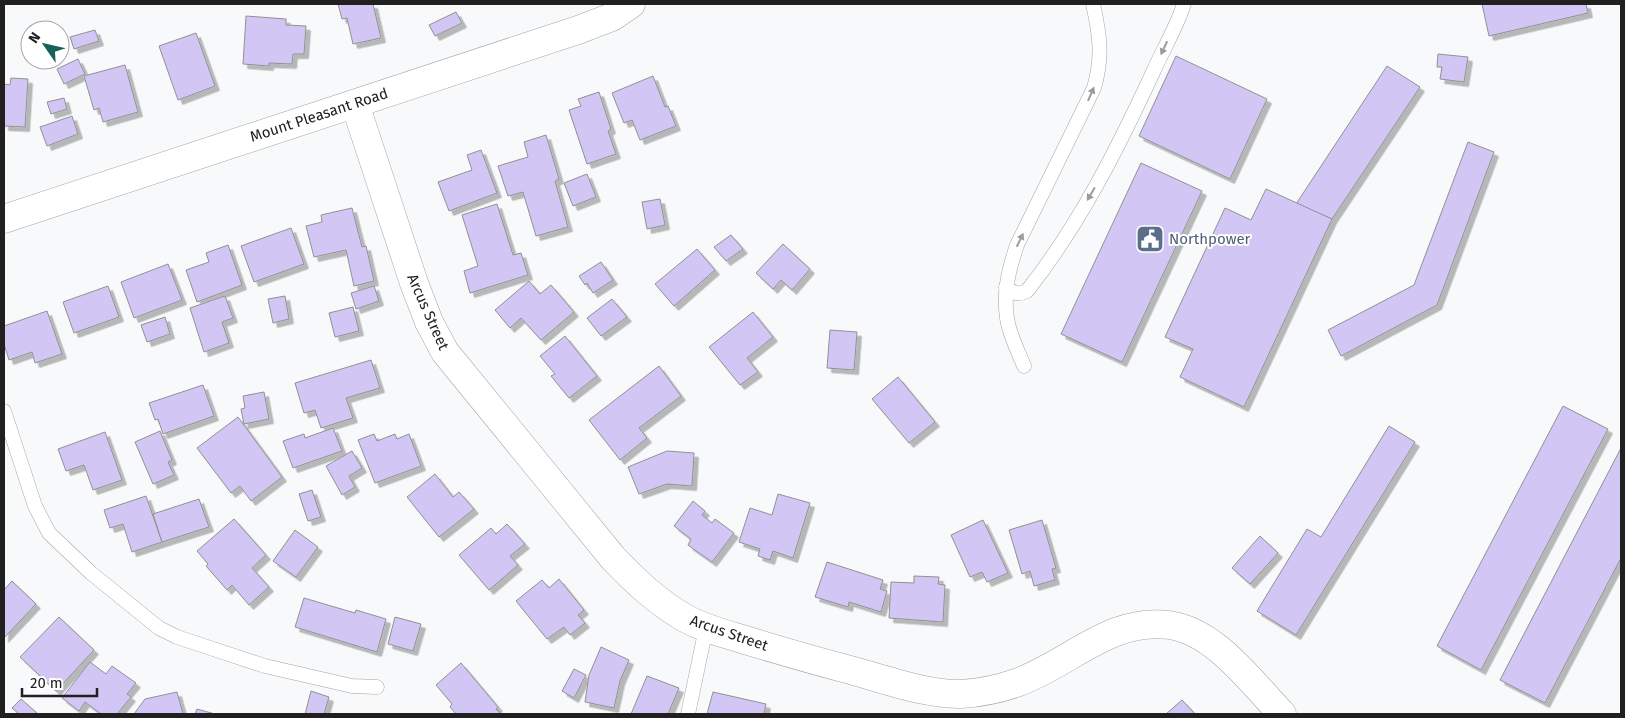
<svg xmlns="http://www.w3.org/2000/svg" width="1625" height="718" font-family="'Fira Sans',sans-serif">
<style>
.building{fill:#d2c7f4;stroke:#919092;filter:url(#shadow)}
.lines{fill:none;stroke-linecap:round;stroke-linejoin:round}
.service-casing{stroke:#a3a5a6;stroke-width:15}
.minor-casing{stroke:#a3a5a6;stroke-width:29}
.service{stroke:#fff;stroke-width:14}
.minor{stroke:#fff;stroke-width:28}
.oneway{fill:#9b9b9b}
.labels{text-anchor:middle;stroke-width:4;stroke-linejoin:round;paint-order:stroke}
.street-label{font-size:15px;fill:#202021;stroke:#fff}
.service-label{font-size:15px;fill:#4e5e75;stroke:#fff;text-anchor:start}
</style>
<defs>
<filter id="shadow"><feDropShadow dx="4.5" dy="4.5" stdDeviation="0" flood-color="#0004"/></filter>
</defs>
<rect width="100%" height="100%" fill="#f8f9fb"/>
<!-- building -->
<g class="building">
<path d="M 338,4 L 373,4 L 381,38 L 353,44 L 347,18 L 342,19 Z"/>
<path d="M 1482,4 L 1586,4 L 1588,13 L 1489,36 Z"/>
<path d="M 456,12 L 462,23 L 435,36 L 429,25 Z"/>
<path d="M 246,16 L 286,19 L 286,25 L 306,26 L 304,54 L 293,54 L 292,64 L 269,63 L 269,66 L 243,64 Z"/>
<path d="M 95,30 L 99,41 L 74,49 L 70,37 Z"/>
<path d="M 196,33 L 215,86 L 178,100 L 159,46 Z"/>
<path d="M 30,36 L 30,52 L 27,52 L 24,37 Z"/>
<path d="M 1438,54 L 1468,57 L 1464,82 L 1440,79 L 1442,67 L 1437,67 Z"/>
<path d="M 1176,56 L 1267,99 L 1230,179 L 1139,136 Z"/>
<path d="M 78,59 L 85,74 L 64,84 L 57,69 Z"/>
<path d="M 125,65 L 138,112 L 103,122 L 99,108 L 94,110 L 84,76 Z"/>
<path d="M 1387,66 L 1420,87 L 1332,219 L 1296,204 Z"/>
<path d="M 653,76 L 665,107 L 668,106 L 676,126 L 640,140 L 632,120 L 624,123 L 612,93 Z"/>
<path d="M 11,78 L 28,79 L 25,127 L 4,126 L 4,84 L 10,85 Z"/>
<path d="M 599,92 L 611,129 L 608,131 L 616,154 L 587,164 L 569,110 L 581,106 L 578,99 Z"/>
<path d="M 64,98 L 67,109 L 51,114 L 47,102 Z"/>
<path d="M 72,116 L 78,134 L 47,146 L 40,127 Z"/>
<path d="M 546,135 L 559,179 L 555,181 L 568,227 L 536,236 L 523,192 L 508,196 L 498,166 L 528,157 L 524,142 Z"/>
<path d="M 1468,142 L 1494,152 L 1437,305 L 1341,356 L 1328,330 L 1414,285 Z"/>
<path d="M 481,150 L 497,193 L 449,211 L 438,182 L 472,170 L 467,155 Z"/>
<path d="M 1141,163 L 1202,191 L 1122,362 L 1061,334 Z"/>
<path d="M 587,174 L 596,197 L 573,206 L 564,183 Z"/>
<path d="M 1266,189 L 1332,219 L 1244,407 L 1180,377 L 1193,349 L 1165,337 L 1225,208 L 1251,220 Z"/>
<path d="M 660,199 L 665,225 L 647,229 L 642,202 Z"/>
<path d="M 497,204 L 513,255 L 521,253 L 528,275 L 470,293 L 464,271 L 478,266 L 462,215 Z"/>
<path d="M 352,208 L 362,247 L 366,246 L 374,281 L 354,286 L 346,250 L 314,257 L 306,226 L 322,222 L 321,215 Z"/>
<path d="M 291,228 L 304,264 L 254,282 L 241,246 Z"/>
<path d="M 731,235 L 743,249 L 726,261 L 714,247 Z"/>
<path d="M 783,244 L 810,269 L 792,290 L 781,280 L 773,289 L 756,273 Z"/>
<path d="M 228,245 L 242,285 L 197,302 L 186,270 L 209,262 L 206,253 Z"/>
<path d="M 697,249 L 715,270 L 674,306 L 655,284 Z"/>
<path d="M 601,262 L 613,280 L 593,293 L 587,283 L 585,285 L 579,276 Z"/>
<path d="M 168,264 L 182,300 L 134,318 L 121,282 Z"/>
<path d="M 529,281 L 540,294 L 551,285 L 574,312 L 541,340 L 521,318 L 510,328 L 495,310 Z"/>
<path d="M 108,286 L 119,317 L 74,333 L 63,302 Z"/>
<path d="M 374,286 L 379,301 L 356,309 L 351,293 Z"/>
<path d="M 225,296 L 233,318 L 222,322 L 229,343 L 204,352 L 190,308 Z"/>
<path d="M 285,296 L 289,319 L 273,323 L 268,299 Z"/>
<path d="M 612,299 L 627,317 L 601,336 L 587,318 Z"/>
<path d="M 353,307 L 359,331 L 335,337 L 329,313 Z"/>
<path d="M 47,311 L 62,354 L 35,363 L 32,352 L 9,360 L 4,344 L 4,326 Z"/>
<path d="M 753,312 L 773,337 L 747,358 L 758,372 L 740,385 L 709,347 Z"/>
<path d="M 165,317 L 170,334 L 147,342 L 141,325 Z"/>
<path d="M 830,330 L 857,332 L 854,370 L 827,368 Z"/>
<path d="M 565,336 L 597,376 L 569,398 L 551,376 L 555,374 L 540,356 Z"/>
<path d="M 371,360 L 380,388 L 346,398 L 353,418 L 321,428 L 315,410 L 304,413 L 295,383 Z"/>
<path d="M 659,366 L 681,396 L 639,428 L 647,438 L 620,460 L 589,420 Z"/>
<path d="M 898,377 L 935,422 L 909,443 L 872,399 Z"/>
<path d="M 203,385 L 214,416 L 163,434 L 158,419 L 155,420 L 149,403 Z"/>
<path d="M 264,392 L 269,419 L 244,424 L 241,409 L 245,408 L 243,396 Z"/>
<path d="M 1563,406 L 1608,429 L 1481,670 L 1437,646 Z"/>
<path d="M 238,417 L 282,477 L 251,501 L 240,486 L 231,493 L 197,448 Z"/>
<path d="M 1389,426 L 1415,442 L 1296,635 L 1257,611 L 1307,529 L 1321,537 Z"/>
<path d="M 333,428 L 342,451 L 293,468 L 283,441 L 304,434 L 305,438 Z"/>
<path d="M 160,431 L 172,460 L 168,462 L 174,475 L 153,484 L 135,442 Z"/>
<path d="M 105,432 L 122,480 L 93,490 L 84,465 L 66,471 L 58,449 Z"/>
<path d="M 374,434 L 377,441 L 395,434 L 397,439 L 409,434 L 421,466 L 375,483 L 358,440 Z"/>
<path d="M 1621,448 L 1621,558 L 1545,703 L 1500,680 Z"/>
<path d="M 352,451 L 362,468 L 349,476 L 355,487 L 342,495 L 326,466 Z"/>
<path d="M 667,451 L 694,453 L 692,486 L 667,484 L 639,494 L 628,467 Z"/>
<path d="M 435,474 L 453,497 L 459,492 L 474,509 L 439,537 L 407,497 Z"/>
<path d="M 312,490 L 321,517 L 308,521 L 299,494 Z"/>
<path d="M 778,494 L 810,503 L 793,558 L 773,551 L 770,560 L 758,556 L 760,549 L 739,542 L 750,508 L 772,515 Z"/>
<path d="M 146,496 L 162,542 L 132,552 L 123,524 L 110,528 L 104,510 Z"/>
<path d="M 199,499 L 209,527 L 162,542 L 153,514 Z"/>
<path d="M 693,501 L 705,511 L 702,515 L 712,523 L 715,519 L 734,533 L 712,562 L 688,545 L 691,539 L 674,526 Z"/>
<path d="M 234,519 L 266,555 L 252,568 L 269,587 L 249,605 L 232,585 L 227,590 L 206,566 L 208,564 L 197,551 Z"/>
<path d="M 983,520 L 1008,573 L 987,582 L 982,572 L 970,577 L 951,535 Z"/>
<path d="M 1042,520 L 1056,568 L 1052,569 L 1055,580 L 1034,586 L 1030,571 L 1022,574 L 1009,530 Z"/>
<path d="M 507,524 L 525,544 L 510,556 L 518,565 L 489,590 L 459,555 L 491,528 L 496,534 Z"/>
<path d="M 295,530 L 318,547 L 296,577 L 273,561 Z"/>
<path d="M 1260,536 L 1278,553 L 1250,584 L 1232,568 Z"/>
<path d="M 827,562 L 883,580 L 880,589 L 887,591 L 881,612 L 849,602 L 848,607 L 815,597 Z"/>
<path d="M 914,576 L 939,577 L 938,584 L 945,585 L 943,622 L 889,618 L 891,582 L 914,583 Z"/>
<path d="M 559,579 L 584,610 L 578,615 L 585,623 L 570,635 L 564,627 L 547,639 L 516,601 L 542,580 L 549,588 Z"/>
<path d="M 12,581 L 36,604 L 4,638 L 4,590 Z"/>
<path d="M 304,598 L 355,613 L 356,610 L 386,619 L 377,652 L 295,627 Z"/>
<path d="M 59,617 L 94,650 L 56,691 L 20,657 Z"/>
<path d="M 395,617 L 421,624 L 413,651 L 388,644 Z"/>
<path d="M 601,647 L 629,660 L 620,681 L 614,708 L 585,702 L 589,675 Z"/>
<path d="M 90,662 L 106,674 L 112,666 L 136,683 L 127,694 L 131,697 L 117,714 L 101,714 L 85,702 L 79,711 L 62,698 Z"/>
<path d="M 461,663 L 498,707 L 496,709 L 501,714 L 456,714 L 450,707 L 452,704 L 436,685 Z"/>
<path d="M 574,669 L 586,675 L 574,698 L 562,691 Z"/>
<path d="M 647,676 L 679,688 L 668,714 L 631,714 Z"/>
<path d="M 311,691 L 329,697 L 324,714 L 305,714 Z"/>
<path d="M 177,692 L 183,714 L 134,714 L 145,699 Z"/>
<path d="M 713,692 L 766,704 L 764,714 L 707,714 Z"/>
<path d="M 21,699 L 37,713 L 36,714 L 19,714 L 12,708 Z"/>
<path d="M 1182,700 L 1195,714 L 1166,714 Z"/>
<path d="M 197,709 L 215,714 L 195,714 Z"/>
</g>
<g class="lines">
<defs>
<g id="service">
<path d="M 1006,287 C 1014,294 1018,295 1027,291 C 1080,224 1119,146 1154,70 C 1164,48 1177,26 1184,4"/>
<path d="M 1024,366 C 1018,351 1009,334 1007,318 C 1003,292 1009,269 1017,245 L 1094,88 C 1103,56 1100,36 1093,4"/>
<path d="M 4,411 L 35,506 L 49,533 L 91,573 L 159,628 L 177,637 L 265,666 L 352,686 L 377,687"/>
<path d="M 688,714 L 706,628"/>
</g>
<g id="minor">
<path d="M 355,104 L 414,283 L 429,322 L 445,352 L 613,558 C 635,581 657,602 685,618 C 703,628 722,633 742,639 C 775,649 809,659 843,668 C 878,677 925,695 961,694 C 979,693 999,689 1016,683 C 1068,665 1110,617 1169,625 C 1215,631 1252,683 1282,714"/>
<path d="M 4,219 L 578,30 L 612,17 L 631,4"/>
</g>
</defs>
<!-- service casing -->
<use href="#service" class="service-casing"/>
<!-- minor casing -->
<use href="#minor" class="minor-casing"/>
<!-- service -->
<use href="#service" class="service"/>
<!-- minor -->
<use href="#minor" class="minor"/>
</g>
<!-- one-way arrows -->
<defs><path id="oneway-solid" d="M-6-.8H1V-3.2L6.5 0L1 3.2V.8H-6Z" transform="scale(1.25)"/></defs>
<g class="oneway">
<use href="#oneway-solid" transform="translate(1164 48) rotate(115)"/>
<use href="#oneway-solid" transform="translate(1091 94) rotate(-66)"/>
<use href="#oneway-solid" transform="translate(1091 194) rotate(121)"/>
<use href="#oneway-solid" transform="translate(1020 240) rotate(-64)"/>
</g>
<!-- icons -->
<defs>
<symbol id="civic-square" viewBox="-11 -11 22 22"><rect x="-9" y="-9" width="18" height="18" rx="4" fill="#5c6f8a" stroke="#fff"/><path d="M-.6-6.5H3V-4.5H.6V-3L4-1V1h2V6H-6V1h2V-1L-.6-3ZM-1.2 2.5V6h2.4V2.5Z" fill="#fff"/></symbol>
</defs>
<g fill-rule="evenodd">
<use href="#civic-square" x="1134" y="223" width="32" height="32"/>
</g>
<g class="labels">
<!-- street labels -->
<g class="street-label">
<text transform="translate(319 115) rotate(-18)" y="5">Mount Pleasant Road</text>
<text transform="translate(428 312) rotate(66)" y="5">Arcus Street</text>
<text transform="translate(729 633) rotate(19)" y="5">Arcus Street</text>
</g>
<!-- service labels -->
<g class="service-label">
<text x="1169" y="244">Northpower</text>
</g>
</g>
<!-- border -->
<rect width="1625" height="718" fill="none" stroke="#202021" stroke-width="10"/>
<!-- north arrow -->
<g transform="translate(45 45) rotate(304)"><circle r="24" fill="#ffffff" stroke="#a6a6a6"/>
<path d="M0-4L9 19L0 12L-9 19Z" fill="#16625b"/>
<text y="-8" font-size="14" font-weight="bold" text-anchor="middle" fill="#202021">N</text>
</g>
<!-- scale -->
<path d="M22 688v8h75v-8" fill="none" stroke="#202021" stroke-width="2.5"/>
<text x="30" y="688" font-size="15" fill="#202021" stroke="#ffffff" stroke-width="4" paint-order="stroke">20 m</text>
</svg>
